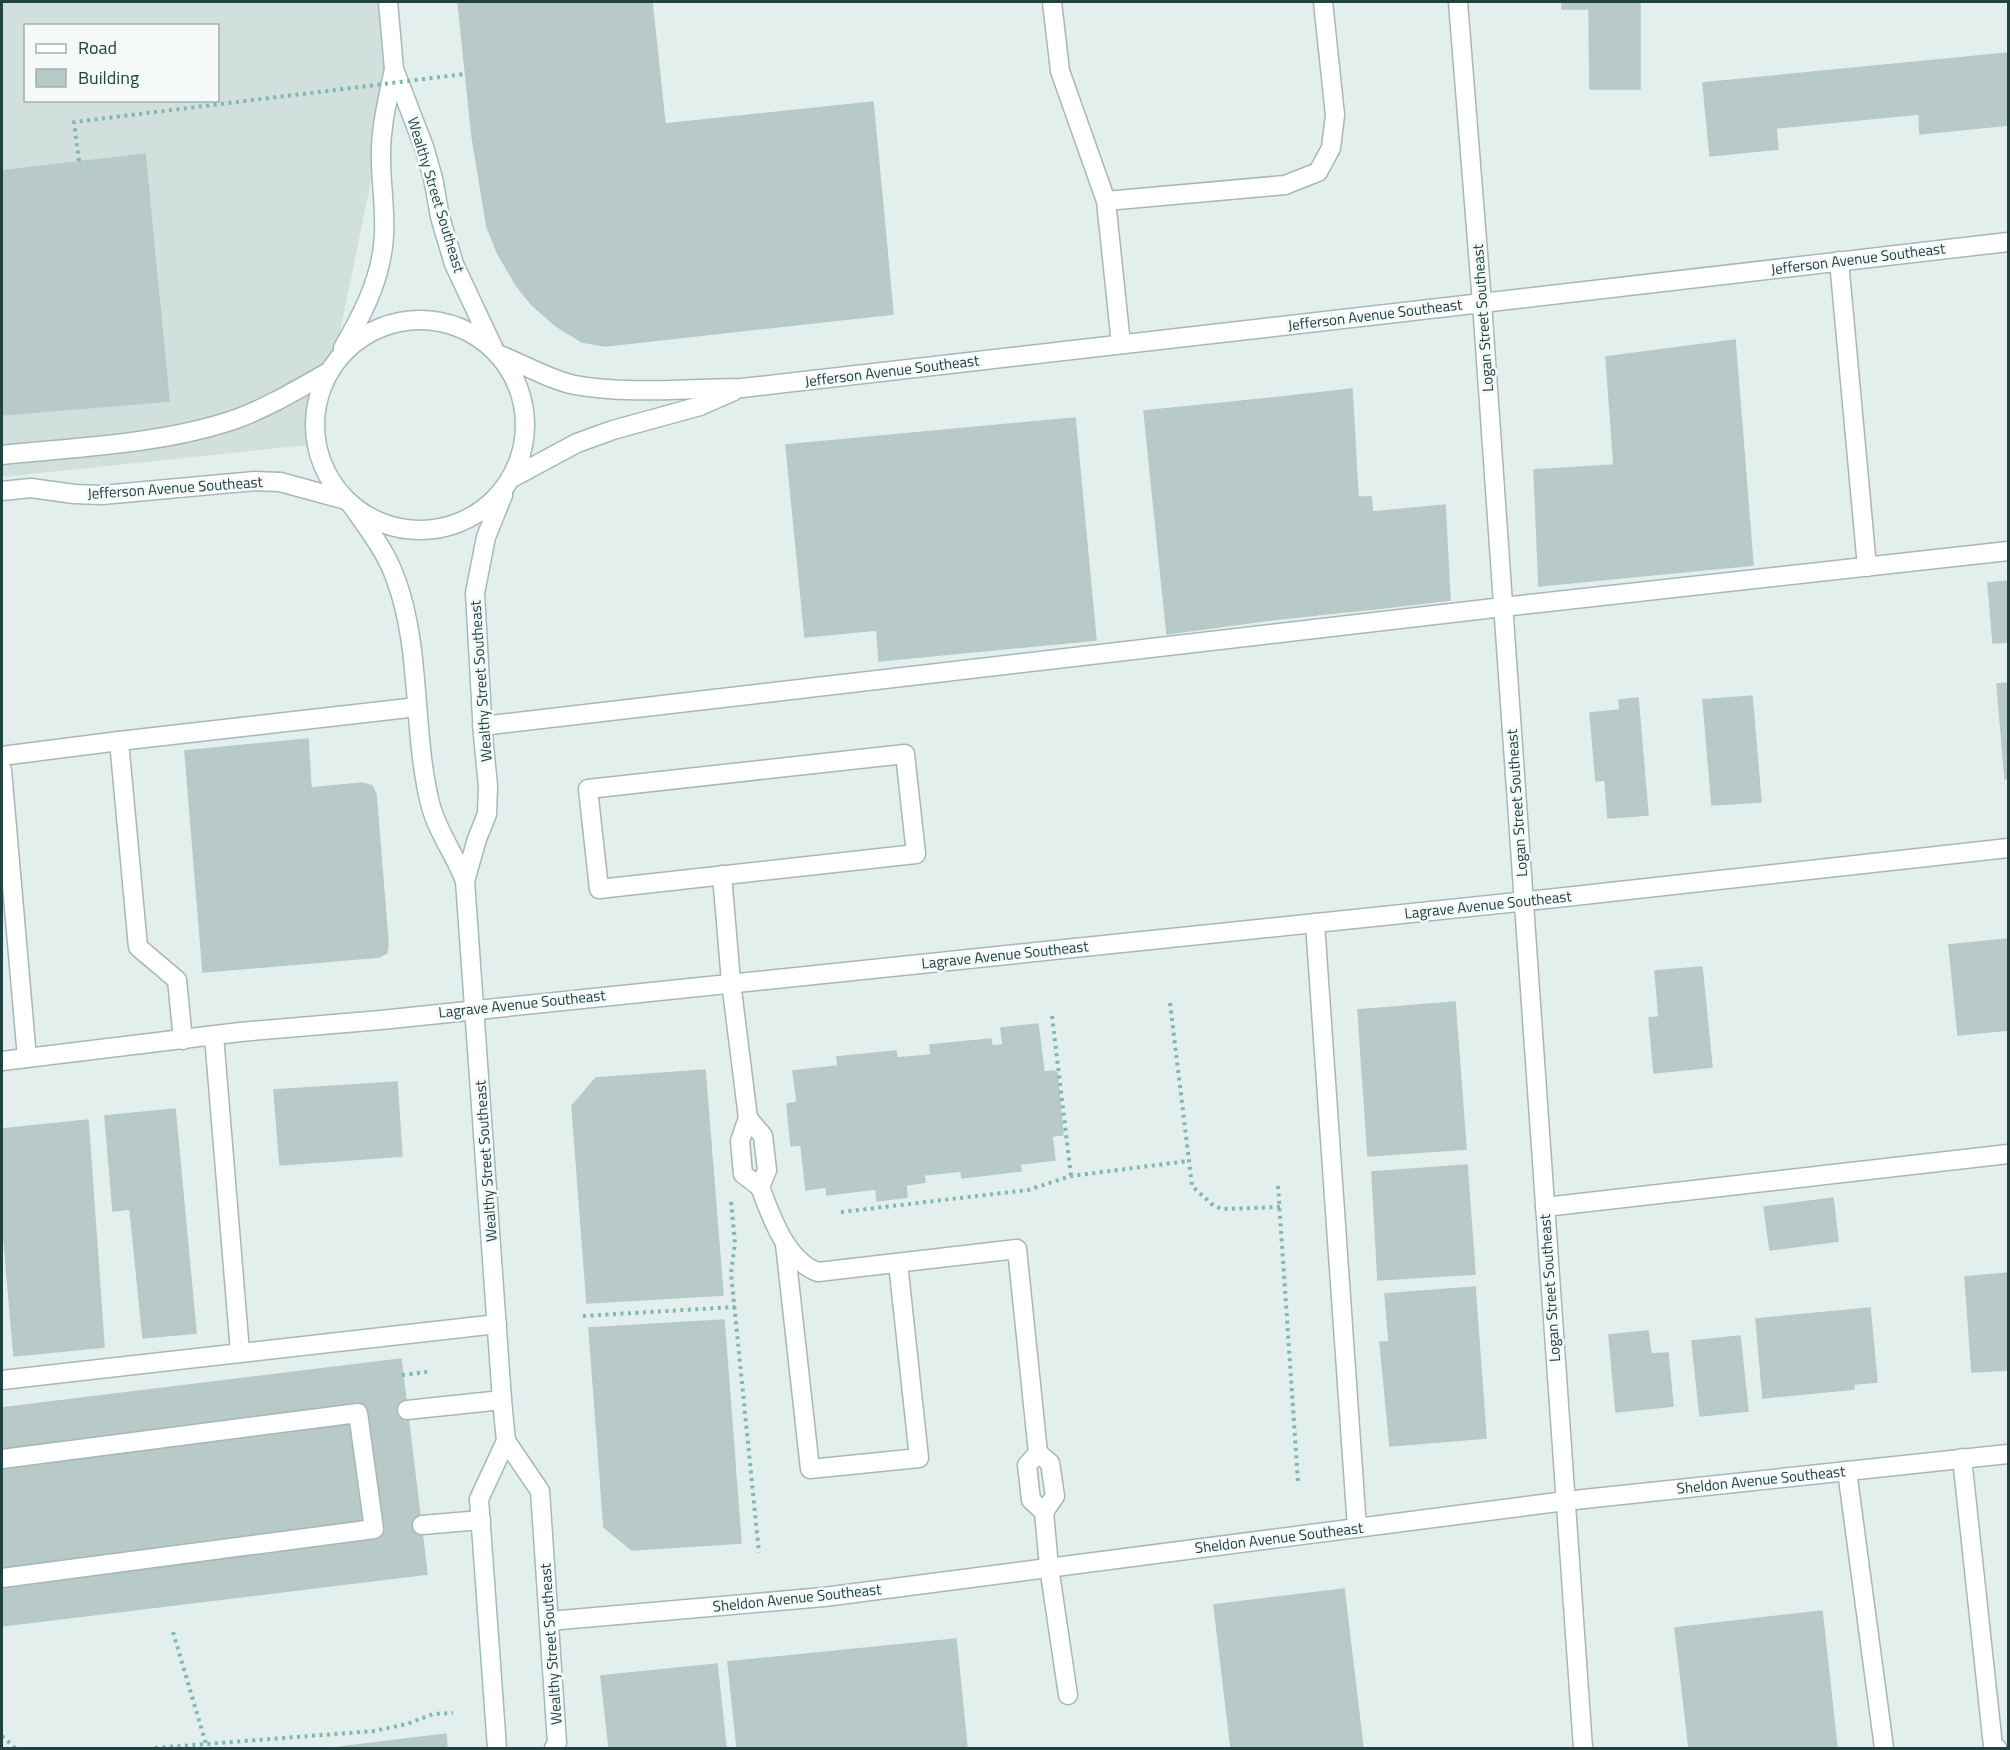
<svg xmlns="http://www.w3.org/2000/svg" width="2010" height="1750" font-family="'Titillium Web',sans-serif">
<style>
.built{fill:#d1dfdd;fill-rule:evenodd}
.building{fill:#b8cac7;stroke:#b5c9c6;stroke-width:1.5}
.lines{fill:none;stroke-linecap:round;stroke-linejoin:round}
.service-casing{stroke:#a5b8b6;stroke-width:21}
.minor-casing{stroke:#a5b8b6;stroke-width:21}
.tertiary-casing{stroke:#a5b8b6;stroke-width:21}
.secondary-casing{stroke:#a0bcba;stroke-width:21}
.path{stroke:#80b6b3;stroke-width:4;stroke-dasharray:3 4.5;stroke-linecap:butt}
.service{stroke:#fff;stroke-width:18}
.minor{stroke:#fff;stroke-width:18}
.tertiary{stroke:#fff;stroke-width:18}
.secondary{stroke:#fff;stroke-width:18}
.path-bridge{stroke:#80b6b3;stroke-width:4;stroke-dasharray:3 4.5;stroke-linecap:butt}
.labels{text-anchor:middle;stroke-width:5;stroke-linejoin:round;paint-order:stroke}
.street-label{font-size:15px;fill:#204342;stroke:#f5faf9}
</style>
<rect width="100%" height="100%" fill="#e3efed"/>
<!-- built -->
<path class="built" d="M 2,2 L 390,2 L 394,69 L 317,444 L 2,477 ZM 26,26 L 218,26 L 218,100 L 26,100 Z"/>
<!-- building -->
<g class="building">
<path d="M 458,2 L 652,2 L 665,124 L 873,102 L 893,314 L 605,346 L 582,342 L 556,326 L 532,305 L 516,285 L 498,254 L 487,227 L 472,136 Z"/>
<path d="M 1562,2 L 1640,2 L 1640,89 L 1590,89 L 1589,9 L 1562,9 Z"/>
<path d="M 2008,53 L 2008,125 L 1920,134 L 1919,114 L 1776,128 L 1778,149 L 1710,156 L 1703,83 Z"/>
<path d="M 145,154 L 169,401 L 2,415 L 2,171 Z"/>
<path d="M 1735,340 L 1753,565 L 1539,586 L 1534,470 L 1614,465 L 1606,357 Z"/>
<path d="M 1352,389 L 1358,497 L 1371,497 L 1383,608 L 1316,615 L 1291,396 Z"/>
<path d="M 1291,396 L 1316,615 L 1262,621 L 1243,401 Z"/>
<path d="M 1243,401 L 1262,621 L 1167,634 L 1144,411 Z"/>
<path d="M 1075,418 L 1096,640 L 879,661 L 877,630 L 805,637 L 786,445 Z"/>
<path d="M 1445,505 L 1450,600 L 1383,608 L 1373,512 Z"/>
<path d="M 2008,581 L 2008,642 L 1993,643 L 1988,583 Z"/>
<path d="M 2008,683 L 2008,778 L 2005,779 L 1997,684 Z"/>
<path d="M 1752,696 L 1761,802 L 1712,805 L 1703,700 Z"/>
<path d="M 1638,698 L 1648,815 L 1608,818 L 1605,780 L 1596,781 L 1590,713 L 1620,710 L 1619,700 Z"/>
<path d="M 308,739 L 311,788 L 362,783 L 372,786 L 376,794 L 388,943 L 387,953 L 379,957 L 203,972 L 185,751 Z"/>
<path d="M 2008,939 L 2008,1030 L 1958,1035 L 1949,945 Z"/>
<path d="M 1702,967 L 1712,1067 L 1654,1073 L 1649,1018 L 1659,1017 L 1655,971 Z"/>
<path d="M 1455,1002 L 1466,1149 L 1368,1156 L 1358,1010 Z"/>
<path d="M 1038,1024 L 1044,1072 L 1054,1071 L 1057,1073 L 1063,1135 L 1052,1136 L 1055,1160 L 1020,1164 L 1021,1171 L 962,1178 L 961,1171 L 924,1175 L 925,1182 L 906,1185 L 907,1197 L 877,1201 L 876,1189 L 827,1195 L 826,1187 L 806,1190 L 801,1145 L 791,1146 L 787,1104 L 797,1102 L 793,1071 L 838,1066 L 837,1057 L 896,1051 L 897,1058 L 931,1055 L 930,1045 L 991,1039 L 992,1046 L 1003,1045 L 1001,1028 Z"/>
<path d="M 705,1070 L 723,1295 L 587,1303 L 572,1106 L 596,1078 Z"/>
<path d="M 397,1082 L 402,1156 L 280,1165 L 274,1090 Z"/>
<path d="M 175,1109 L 196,1333 L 143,1338 L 130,1209 L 113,1211 L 105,1116 Z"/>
<path d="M 88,1120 L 104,1347 L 14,1356 L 2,1217 L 2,1129 Z"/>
<path d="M 1467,1165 L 1475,1274 L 1378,1280 L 1372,1172 Z"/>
<path d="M 1833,1198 L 1838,1241 L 1770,1250 L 1764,1207 Z"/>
<path d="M 2008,1273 L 2008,1370 L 1972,1372 L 1965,1277 Z"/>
<path d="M 1475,1287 L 1486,1438 L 1390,1446 L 1380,1342 L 1389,1342 L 1385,1294 Z"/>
<path d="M 1870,1308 L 1877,1382 L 1854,1384 L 1854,1389 L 1763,1398 L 1756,1319 Z"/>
<path d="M 724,1320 L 741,1543 L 632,1550 L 604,1527 L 589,1328 Z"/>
<path d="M 1648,1331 L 1651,1354 L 1668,1353 L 1673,1406 L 1616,1412 L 1609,1335 Z"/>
<path d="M 1740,1336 L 1748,1411 L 1700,1416 L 1692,1341 Z"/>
<path d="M 401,1359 L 427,1574 L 2,1626 L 2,1408 Z"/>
<path d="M 1344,1589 L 1363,1748 L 1231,1748 L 1214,1605 Z"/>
<path d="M 1822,1611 L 1837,1748 L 1689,1748 L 1675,1628 Z"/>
<path d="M 956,1639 L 967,1748 L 737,1748 L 728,1662 Z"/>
<path d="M 717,1664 L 726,1748 L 609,1748 L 601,1676 Z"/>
<path d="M 446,1734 L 447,1748 L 333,1748 Z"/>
</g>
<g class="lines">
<defs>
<g id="service">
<path d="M 1052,2 L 1060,71 L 1106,201 L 1121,344"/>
<path d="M 1106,201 L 1285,185 L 1318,172 L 1331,148 L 1335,115 L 1323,2"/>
<path d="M 1839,261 L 1867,567"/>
<path d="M 482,726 L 1503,607 L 2008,551"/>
<path d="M 905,754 L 916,854 L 599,889 L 588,789 Z"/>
<path d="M 2,756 L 119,741"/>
<path d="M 2,770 L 27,1058"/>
<path d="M 722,875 L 731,982 L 748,1118"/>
<path d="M 1315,923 L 1357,1528"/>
<path d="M 214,1036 L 240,1352"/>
<path d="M 183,1040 L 177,980 L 138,947 L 119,741 L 417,707"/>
<path d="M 748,1118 L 763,1136 L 767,1170 L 760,1187 L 743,1174 L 740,1141 Z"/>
<path d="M 760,1187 C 771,1216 786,1261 818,1272 L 1017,1249 L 1038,1453"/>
<path d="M 1545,1207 L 2008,1154"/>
<path d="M 785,1244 L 810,1469 L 919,1458 L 898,1263"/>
<path d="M 2,1380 L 497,1324"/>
<path d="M 407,1410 L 502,1400"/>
<path d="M 1038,1453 L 1050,1463 L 1055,1496 L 1044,1512 L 1031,1500 L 1027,1465 Z"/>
<path d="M 1962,1458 L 1993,1746 L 1997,1748"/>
<path d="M 2,1459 L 358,1413 L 374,1529 L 2,1578"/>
<path d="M 1847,1471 L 1884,1748"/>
<path d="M 1044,1512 L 1049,1567 L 1068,1695"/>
<path d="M 422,1525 L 481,1520"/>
</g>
<g id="minor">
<path d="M 1458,2 L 1482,303 L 1583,1748"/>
<path d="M 1482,303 L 2008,242"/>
<path d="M 2,1061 L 240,1032 L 381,1020 L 1556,898 L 2008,848"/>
<path d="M 549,1621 L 824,1597 L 1565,1501 L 2008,1454"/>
</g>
<g id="tertiary">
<path d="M 497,354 C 522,363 549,380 575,385 C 629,395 687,388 742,388 L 1482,303"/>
<path d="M 2,455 C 78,447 164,444 236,419 C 269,407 300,388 330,371"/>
<path d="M 510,479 L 577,443 L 613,430 L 700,406 L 734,391"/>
<path d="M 2,491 L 31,488 L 74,494 L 102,495 L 255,481 L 280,482 L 346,500"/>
</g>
<g id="secondary">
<path d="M 388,2 L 394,69 L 424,147 L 433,178 L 440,217 L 454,264 L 493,347"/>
<circle cx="420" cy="425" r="105"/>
<path d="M 343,348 C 361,317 379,283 383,246 C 387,217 381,188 381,159 C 380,128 388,99 394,69"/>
<path d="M 350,503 C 367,527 385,550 395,577 C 422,648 412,730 430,803 C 437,832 455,854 465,881 L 502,1400 L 506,1441 L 540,1491 L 557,1743 L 554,1748"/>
<path d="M 465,881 L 477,839 L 487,814 L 488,786 L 483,735 L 475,593 L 486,537 L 503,495"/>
<path d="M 497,1748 L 479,1499 L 506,1441"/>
</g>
</defs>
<!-- service casing -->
<use href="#service" class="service-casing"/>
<!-- minor casing -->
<use href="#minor" class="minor-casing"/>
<!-- tertiary casing -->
<use href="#tertiary" class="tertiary-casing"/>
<!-- secondary casing -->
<use href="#secondary" class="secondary-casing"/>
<!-- path -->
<g class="path">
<path d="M 1170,1003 L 1192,1186 L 1214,1206 L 1223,1209 L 1280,1207"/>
<path d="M 1052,1016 L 1071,1176"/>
<path d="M 1278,1186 L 1298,1482"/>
<path d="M 731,1202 L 735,1243 L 731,1273 L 759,1553"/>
<path d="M 841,1212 L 1028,1190 L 1071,1176 L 1188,1161"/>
<path d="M 583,1316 L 735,1307"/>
<path d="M 402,1375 L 427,1372"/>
<path d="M 173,1632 L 206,1744"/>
<path d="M 2,1736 L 15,1748"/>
<path d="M 155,1748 L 374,1731 L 407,1724 L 433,1714 L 453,1713"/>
</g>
<!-- service -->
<use href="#service" class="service"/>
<!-- minor -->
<use href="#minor" class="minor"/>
<!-- tertiary -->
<use href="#tertiary" class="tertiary"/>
<!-- secondary -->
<use href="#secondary" class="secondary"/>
<!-- path-bridge -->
<path class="path-bridge" d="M 79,161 L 74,122 L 465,74"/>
</g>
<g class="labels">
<!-- street labels -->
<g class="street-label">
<text transform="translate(436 195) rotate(73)" y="5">Wealthy Street Southeast</text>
<text transform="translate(1858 259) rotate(-7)" y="5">Jefferson Avenue Southeast</text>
<text transform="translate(1375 315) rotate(-7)" y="5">Jefferson Avenue Southeast</text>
<text transform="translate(1483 318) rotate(-94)" y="5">Logan Street Southeast</text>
<text transform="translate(892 371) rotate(-7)" y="5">Jefferson Avenue Southeast</text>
<text transform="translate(175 488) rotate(-4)" y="5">Jefferson Avenue Southeast</text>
<text transform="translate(481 681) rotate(-94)" y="5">Wealthy Street Southeast</text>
<text transform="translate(1517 803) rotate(-94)" y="5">Logan Street Southeast</text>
<text transform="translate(1488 905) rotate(-6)" y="5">Lagrave Avenue Southeast</text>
<text transform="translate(1005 955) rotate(-6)" y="5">Lagrave Avenue Southeast</text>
<text transform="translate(522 1004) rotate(-6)" y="5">Lagrave Avenue Southeast</text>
<text transform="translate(486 1161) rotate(-94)" y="5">Wealthy Street Southeast</text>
<text transform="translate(1550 1288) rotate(-94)" y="5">Logan Street Southeast</text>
<text transform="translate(1761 1480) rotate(-6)" y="5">Sheldon Avenue Southeast</text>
<text transform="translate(1279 1538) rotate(-7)" y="5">Sheldon Avenue Southeast</text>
<text transform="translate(797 1598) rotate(-6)" y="5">Sheldon Avenue Southeast</text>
<text transform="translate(551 1644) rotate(-94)" y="5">Wealthy Street Southeast</text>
</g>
</g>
<!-- border -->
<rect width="2010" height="1750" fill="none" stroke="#204342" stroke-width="6"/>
<!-- legend -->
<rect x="24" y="24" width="195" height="78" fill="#f5faf9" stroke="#a0b1b0" stroke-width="1.5"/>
<rect x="36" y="44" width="30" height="9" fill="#ffffff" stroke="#a0b1b0" stroke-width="1.5"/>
<text x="78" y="54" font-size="18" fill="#204342">Road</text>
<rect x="36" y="69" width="30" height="18" fill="#b8cac7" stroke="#a0b1b0" stroke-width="1.5"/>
<text x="78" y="84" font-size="18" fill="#204342">Building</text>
</svg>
